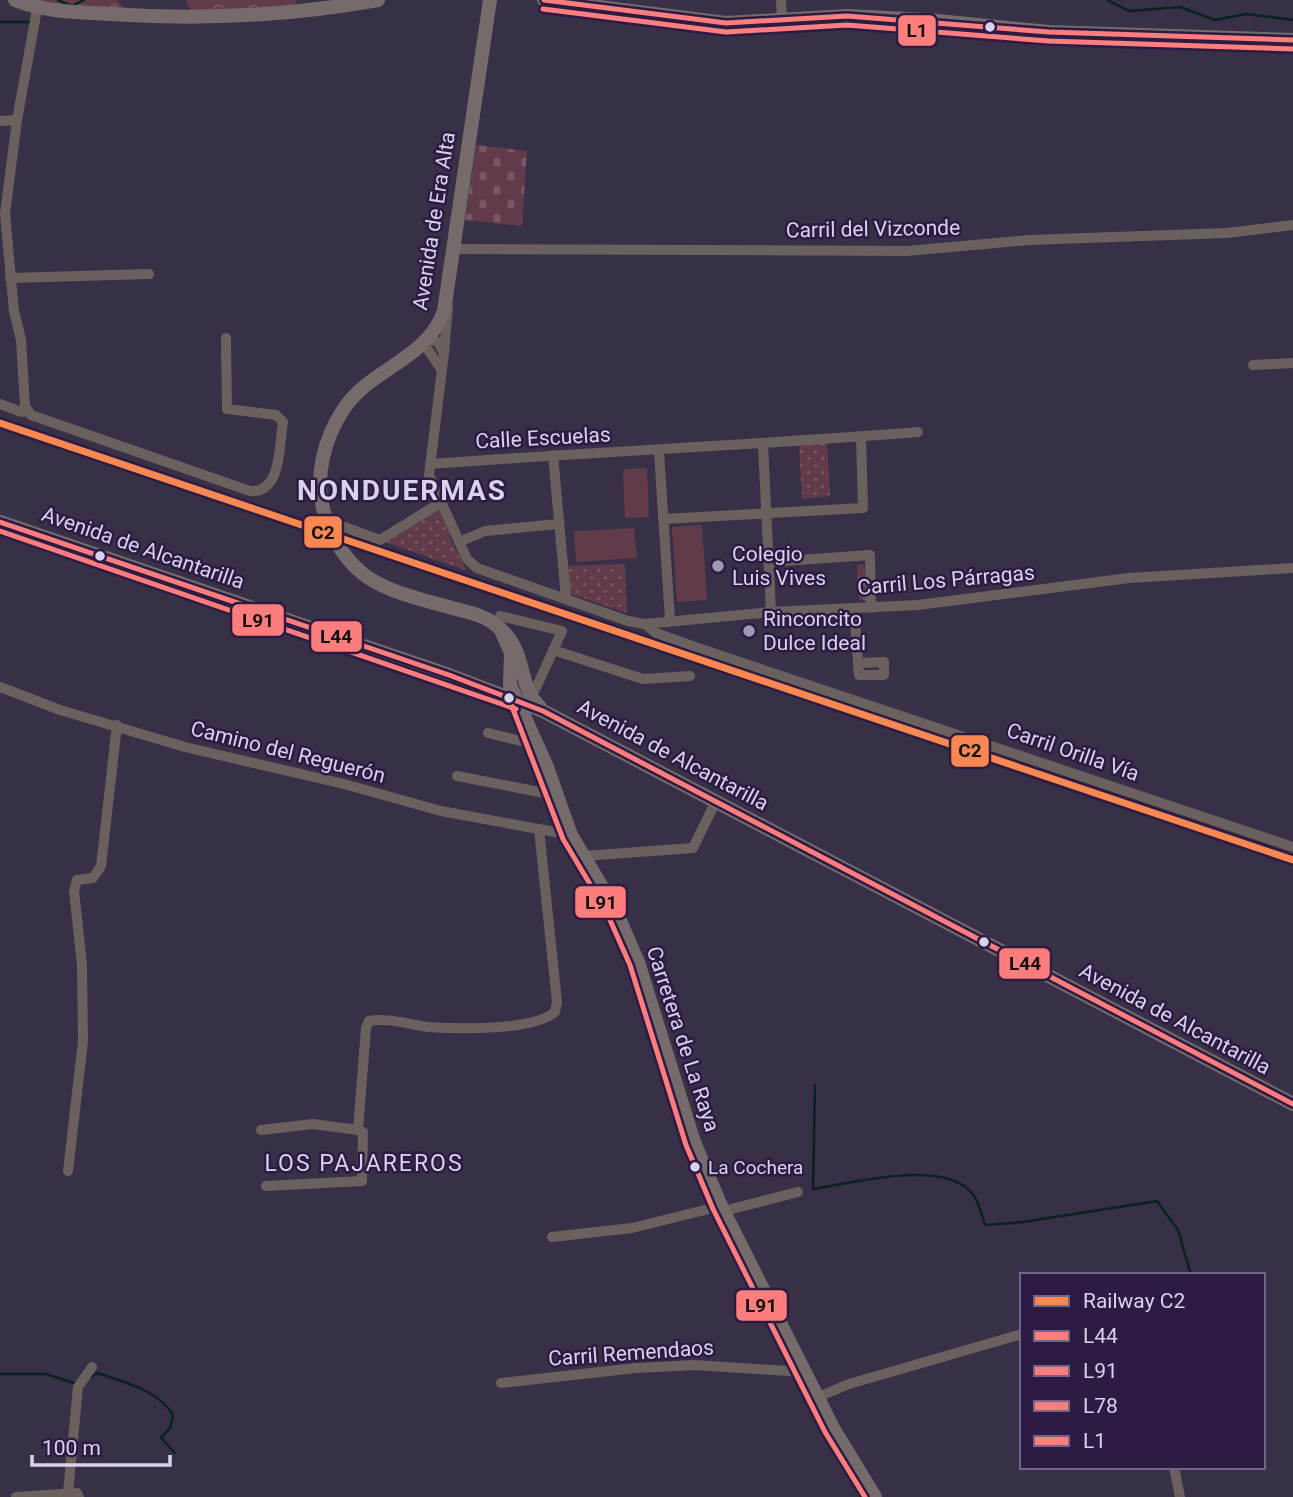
<svg xmlns="http://www.w3.org/2000/svg" width="1293" height="1497" font-family="Roboto,sans-serif">
<style>
.forest{fill:url(#forest-crowns)}
.cemetery{fill:url(#cemetery-stones)}
.park{fill:url(#park-dots)}
.pitch{fill:#623b4a}
.lines{fill:none;stroke-linecap:round;stroke-linejoin:round}
.stream{stroke:#082321;stroke-width:2.5}
.minor{stroke:#6a615f;stroke-width:10}
.major{stroke:#756b6a;stroke-width:14}
.bus-1-casing{stroke:#2c1c44;stroke-width:10}
.bus-2-casing{stroke:#2c1c44;stroke-width:10}
.bus-3-casing{stroke:#2c1c44;stroke-width:10}
.bus-4-casing{stroke:#2c1c44;stroke-width:10}
.bus-1{stroke:#fd7d7d;stroke-width:5}
.bus-2{stroke:#fd7d7d;stroke-width:5}
.bus-3{stroke:#fd7d7d;stroke-width:5}
.bus-4{stroke:#fd7e7d;stroke-width:5}
.rail-1-casing{stroke:#2c1c44;stroke-width:12}
.rail-1{stroke:#f88751;stroke-width:7}
.bus-dot{fill:#dad2ec;stroke:#2c1c44;stroke-width:2.5}
.poi-dot{fill:#a199b2;stroke:#2c1c44;stroke-width:2.5}
.labels{text-anchor:middle;stroke-width:5;stroke-linejoin:round;paint-order:stroke}
.bus-label{font-size:19px;fill:#dad2ec;stroke:#2c1c44;text-anchor:start}
.street-label{font-size:21px;fill:#dad2ec;stroke:#2c1c44}
.poi-label{font-size:21px;fill:#dad2ec;stroke:#2c1c44;text-anchor:start}
.neighbourhood-label{font-size:23px;letter-spacing:2px;fill:#dad2ec;stroke:#2c1c44}
.district-label{font-size:28px;font-weight:bold;letter-spacing:2px;fill:#dad2ec;stroke:#2c1c44}
.line-badge{stroke:#2c1c44;stroke-width:2.5}
.pale-badge-label{font-size:19px;text-anchor:middle;font-weight:bold;fill:#111}
</style>
<defs>
<pattern id="forest-crowns" width="20" height="18" patternUnits="userSpaceOnUse" patternTransform="scale(1.75)"><rect width="20" height="18" fill="#623b4a"/><path d="M2 6a3 3 0 1 1 6 0M12 15a3 3 0 1 1 6 0" fill="none" stroke="#785664"/></pattern>
<pattern id="cemetery-stones" width="16" height="16" patternUnits="userSpaceOnUse" patternTransform="scale(1.75)"><rect width="16" height="16" fill="#623b4a"/><path d="M2 7V4a2 2 0 0 1 4 0v3zM10 15v-3a2 2 0 0 1 4 0v3z" fill="#785664"/></pattern>
<pattern id="park-dots" width="8" height="8" patternUnits="userSpaceOnUse" patternTransform="scale(1.75)"><rect width="8" height="8" fill="#623b4a"/><path d="M2 2h.1M6 6h.1" fill="none" stroke="#785664" stroke-width="1.8" stroke-linecap="round"/></pattern>
</defs>
<rect width="100%" height="100%" fill="#383046"/>
<!-- forest -->
<g class="forest">
<path d="M 23,0 L 117,0 L 123,8 L 122,13 Z"/>
<path d="M 186,0 L 296,0 L 296,6 L 192,14 Z"/>
</g>
<!-- cemetery -->
<path class="cemetery" d="M 476,145 L 527,151 L 522,226 L 465,220 Z"/>
<!-- park -->
<g class="park">
<path d="M 827,443 L 830,496 L 802,499 L 799,445 Z"/>
<path d="M 440,503 L 453,530 L 449,536 L 467,571 L 380,540 Z"/>
<path d="M 625,564 L 627,613 L 568,593 L 566,566 Z"/>
<path d="M 864,564 L 867,601 L 859,600 L 857,565 Z"/>
<path d="M 558,839 L 567,841 L 605,898 L 600,901 Z"/>
<path d="M 643,990 L 669,1075 L 662,1077 L 636,992 Z"/>
</g>
<!-- pitch -->
<g class="pitch">
<path d="M 647,468 L 649,517 L 625,518 L 623,469 Z"/>
<path d="M 702,525 L 707,600 L 677,602 L 672,527 Z"/>
<path d="M 634,528 L 637,558 L 576,562 L 574,531 Z"/>
</g>
<g class="lines">
<!-- stream -->
<g class="stream">
<path d="M 58,0 L 72,6 L 84,0"/>
<path d="M 1107,0 L 1129,11 L 1180,7 L 1215,20 L 1246,14 L 1293,20"/>
<path d="M 0,22 L 30,22"/>
<path d="M 815,1085 L 813,1189 C 853,1183 944,1158 973,1194 C 979,1203 982,1215 985,1225 L 1023,1222 L 1157,1201 L 1178,1230 L 1191,1275"/>
<path d="M 0,1374 L 46,1374 L 74,1383"/>
<path d="M 90,1377 L 98,1373 C 125,1383 157,1389 173,1415 L 170,1428 L 161,1438 L 175,1453"/>
</g>
<!-- minor -->
<g class="minor">
<path d="M 781,0 L 782,21"/>
<path d="M 17,120 L 5,214 L 14,311 L 21,340 L 25,406 L 31,415 L 250,491 C 282,494 279,444 283,422 L 276,415 L 227,409 L 226,338"/>
<path d="M 0,121 L 17,120 L 37,9"/>
<path d="M 452,249 L 907,251 L 1029,240 L 1227,233 L 1293,225"/>
<path d="M 10,278 L 149,274"/>
<path d="M 428,339 L 438,342 L 444,353 L 429,475 L 467,559 L 477,568 L 628,621 L 645,624 L 771,612 L 918,605 L 1129,578 L 1293,568"/>
<path d="M 424,344 L 441,369"/>
<path d="M 444,353 L 448,307"/>
<path d="M 1253,365 L 1293,363"/>
<path d="M 0,404 L 22,412 L 28,411"/>
<path d="M 763,444 L 771,612"/>
<path d="M 659,452 L 670,620"/>
<path d="M 553,455 L 566,598"/>
<path d="M 430,464 C 592,452 755,445 918,432"/>
<path d="M 663,519 L 863,508 L 861,437"/>
<path d="M 336,524 L 380,540 L 440,503"/>
<path d="M 459,542 L 485,531 L 558,524"/>
<path d="M 769,562 L 870,555 L 871,608"/>
<path d="M 854,608 L 859,675 L 884,675 L 884,662 L 858,663"/>
<path d="M 500,616 L 562,631 L 536,688 L 530,695"/>
<path d="M 645,624 L 656,633 L 698,648 L 1293,847"/>
<path d="M 553,650 L 643,679 L 690,676"/>
<path d="M 0,687 L 60,710 L 185,747 L 344,784 L 441,811 L 571,835"/>
<path d="M 488,733 L 537,745"/>
<path d="M 457,776 L 555,795"/>
<path d="M 584,856 L 693,848 L 716,801"/>
<path d="M 261,1130 L 313,1124 L 358,1130"/>
<path d="M 68,1171 L 83,1041 L 82,965 L 74,891 L 77,880 L 93,878 L 101,866 L 117,725"/>
<path d="M 266,1186 L 362,1181 L 363,1132 L 358,1130 L 366,1028 L 369,1021 C 387,1017 410,1025 428,1027 C 458,1029 533,1031 555,1012 L 557,1002 L 539,829"/>
<path d="M 724,1211 L 798,1192"/>
<path d="M 552,1237 L 632,1228 L 721,1206"/>
<path d="M 501,1383 L 636,1368 L 695,1365 L 805,1372"/>
<path d="M 818,1397 L 849,1384 L 1022,1334"/>
<path d="M 1174,1467 L 1180,1497"/>
<path d="M 68,1492 L 78,1387 L 92,1367"/>
<path d="M 16,1497 L 77,1493 L 79,1497"/>
</g>
<!-- major -->
<g class="major">
<path d="M 15,0 C 45,12 77,12 110,14 C 200,20 289,16 378,0"/>
<path d="M 490,0 L 444,311 C 426,361 370,368 343,410 C 324,439 314,478 324,512 C 346,583 387,590 452,608 C 467,612 484,615 496,625 C 530,652 515,683 540,707"/>
<path d="M 544,0 L 726,23 L 847,16 L 928,20 L 1049,32 L 1293,40"/>
<path d="M 0,522 L 449,675 L 543,711 L 1293,1104"/>
<path d="M 500,628 L 511,653 L 510,685 L 547,767 L 571,835 L 614,907 L 638,962 L 694,1142 L 721,1206 L 833,1428 L 875,1497"/>
</g>
<defs>
<path id="bus-1" d="M 0,522 L 449,675 L 543,711 L 1293,1104"/>
<g id="bus-2">
<path d="M 0,531 L 516,709"/>
<path d="M 511,704 L 563,839 L 606,911 L 630,965 L 686,1145 L 713,1209 L 825,1432 L 865,1497"/>
</g>
<path id="bus-3" d="M 544,0 L 726,23 L 847,16 L 1049,32 L 1293,40"/>
<path id="bus-4" d="M 543,9 L 726,32 L 847,25 L 1049,41 L 1293,49"/>
</defs>
<!-- bus-1 casing -->
<use href="#bus-1" class="bus-1-casing"/>
<!-- bus-2 casing -->
<use href="#bus-2" class="bus-2-casing"/>
<!-- bus-3 casing -->
<use href="#bus-3" class="bus-3-casing"/>
<!-- bus-4 casing -->
<use href="#bus-4" class="bus-4-casing"/>
<!-- bus-1 -->
<use href="#bus-1" class="bus-1"/>
<!-- bus-2 -->
<use href="#bus-2" class="bus-2"/>
<!-- bus-3 -->
<use href="#bus-3" class="bus-3"/>
<!-- bus-4 -->
<use href="#bus-4" class="bus-4"/>
<defs>
<path id="rail-1" d="M 0,423 L 1293,860"/>
</defs>
<!-- rail-1 casing -->
<use href="#rail-1" class="rail-1-casing"/>
<!-- rail-1 -->
<use href="#rail-1" class="rail-1"/>
</g>
<!-- markers -->
<g class="bus-dot">
<circle cx="990" cy="27" r="6"/>
<circle cx="100" cy="556" r="6"/>
<circle cx="509" cy="698" r="6"/>
<circle cx="984" cy="942" r="6"/>
<circle cx="695" cy="1167" r="6"/>
</g>
<g class="poi-dot">
<circle cx="718" cy="566" r="7"/>
<circle cx="749" cy="631" r="7"/>
</g>
<g class="labels">
<!-- bus labels -->
<g class="bus-label">
<text x="708" y="1174">La Cochera</text>
</g>
<!-- street labels -->
<g class="street-label">
<text transform="translate(434 221) rotate(-81)" y="7">Avenida de Era Alta</text>
<text transform="translate(873 229) rotate(-1)" y="7">Carril del Vizconde</text>
<text transform="translate(543 438) rotate(-3)" y="7">Calle Escuelas</text>
<text transform="translate(143 548) rotate(19)" y="7">Avenida de Alcantarilla</text>
<text transform="translate(946 580) rotate(-5)" y="7">Carril Los Párragas</text>
<text transform="translate(288 752) rotate(14)" y="7">Camino del Reguerón</text>
<text transform="translate(1073 752) rotate(19)" y="7">Carril Orilla Vía</text>
<text transform="translate(673 755) rotate(28)" y="7">Avenida de Alcantarilla</text>
<text transform="translate(1175 1019) rotate(28)" y="7">Avenida de Alcantarilla</text>
<text transform="translate(683 1039) rotate(72)" y="7">Carretera de La Raya</text>
<text transform="translate(631 1353) rotate(-4)" y="7">Carril Remendaos</text>
</g>
<!-- poi labels -->
<g class="poi-label">
<text x="732" y="561">Colegio<tspan x="732" dy="24">Luis Vives</tspan></text>
<text x="763" y="626">Rinconcito<tspan x="763" dy="24">Dulce Ideal</tspan></text>
</g>
<!-- neighbourhood labels -->
<g class="neighbourhood-label">
<text x="364" y="1171">LOS PAJAREROS</text>
</g>
<!-- district labels -->
<g class="district-label">
<text x="402" y="500">NONDUERMAS</text>
</g>
</g>
<g class="line-badge">
<rect x="897" y="14" width="40" height="33" rx="7" fill="#fd7e7d"/>
<rect x="303" y="515" width="40" height="34" rx="7" fill="#f88751"/>
<rect x="231" y="603" width="54" height="34" rx="7" fill="#fd7d7d"/>
<rect x="310" y="620" width="53" height="33" rx="7" fill="#fd7d7d"/>
<rect x="950" y="734" width="40" height="34" rx="7" fill="#f88751"/>
<rect x="574" y="885" width="53" height="34" rx="7" fill="#fd7d7d"/>
<rect x="998" y="947" width="53" height="33" rx="7" fill="#fd7d7d"/>
<rect x="735" y="1289" width="53" height="33" rx="7" fill="#fd7d7d"/>
</g>
<g class="pale-badge-label">
<text x="917" y="37">L1</text>
<text x="323" y="539">C2</text>
<text x="258" y="627">L91</text>
<text x="336" y="643">L44</text>
<text x="970" y="757">C2</text>
<text x="601" y="909">L91</text>
<text x="1025" y="970">L44</text>
<text x="761" y="1312">L91</text>
</g>
<!-- legend -->
<rect x="1020" y="1273" width="245" height="196" fill="#2c1c44" stroke="#726587" stroke-width="2"/>
<rect x="1034" y="1296" width="35" height="10" fill="#f88751" stroke="#726587" stroke-width="2"/>
<text x="1083" y="1308" font-size="21" fill="#dad2ec">Railway C2</text>
<rect x="1034" y="1331" width="35" height="10" fill="#fd7d7d" stroke="#726587" stroke-width="2"/>
<text x="1083" y="1343" font-size="21" fill="#dad2ec">L44</text>
<rect x="1034" y="1366" width="35" height="10" fill="#fd7d7d" stroke="#726587" stroke-width="2"/>
<text x="1083" y="1378" font-size="21" fill="#dad2ec">L91</text>
<rect x="1034" y="1401" width="35" height="10" fill="#fd7d7d" stroke="#726587" stroke-width="2"/>
<text x="1083" y="1413" font-size="21" fill="#dad2ec">L78</text>
<rect x="1034" y="1436" width="35" height="10" fill="#fd7e7d" stroke="#726587" stroke-width="2"/>
<text x="1083" y="1448" font-size="21" fill="#dad2ec">L1</text>
<!-- scale -->
<path d="M32 1455v10h138v-10" fill="none" stroke="#dad2ec" stroke-width="3.5"/>
<text x="42" y="1455" font-size="21" fill="#dad2ec" stroke="#2c1c44" stroke-width="5" paint-order="stroke">100 m</text>
</svg>
